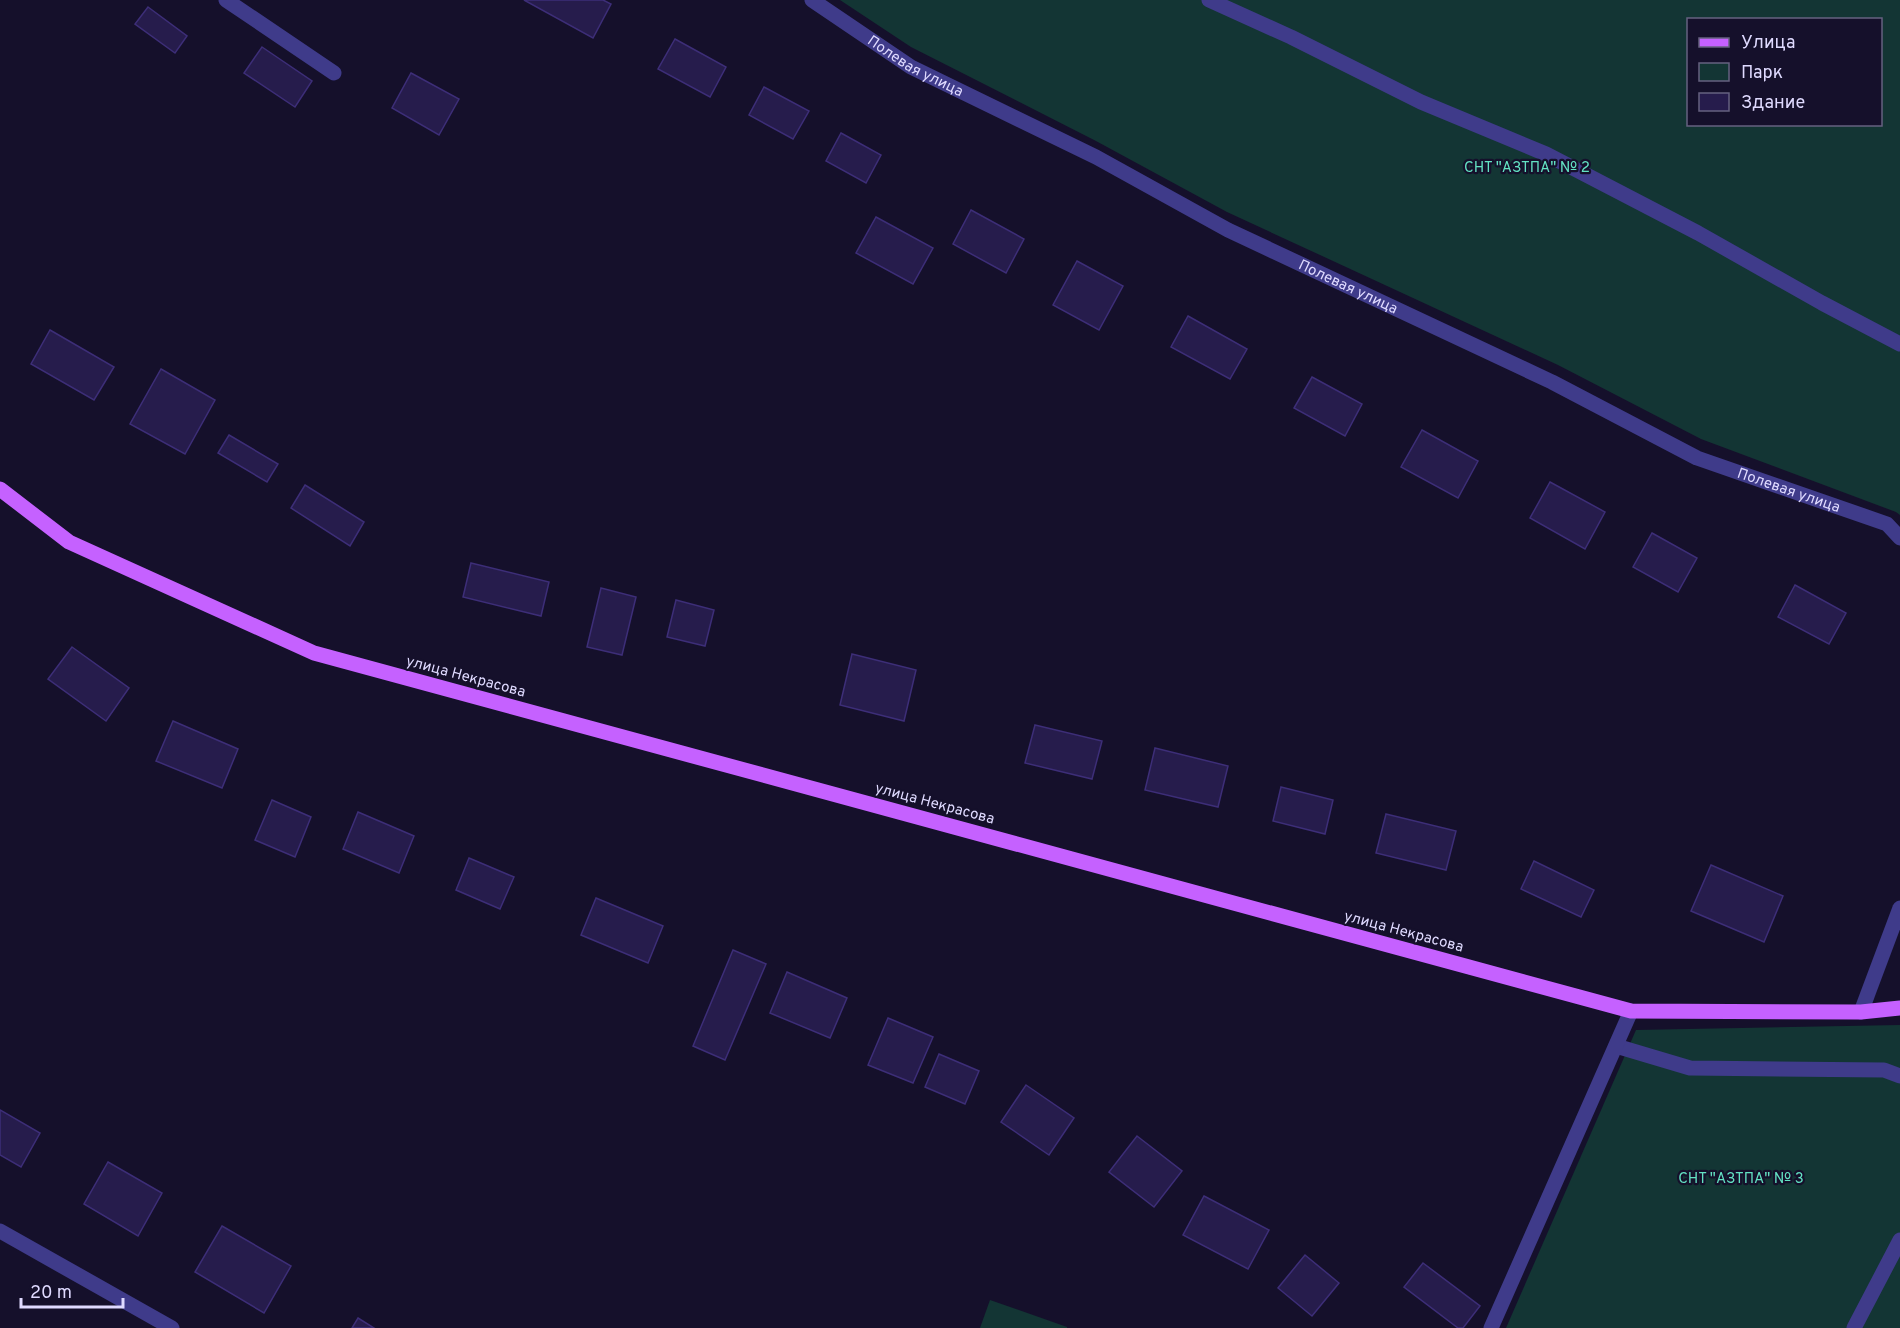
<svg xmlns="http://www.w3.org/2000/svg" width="1900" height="1328" font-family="Overpass,sans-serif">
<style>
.green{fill:#133534;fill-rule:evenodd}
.building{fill:#261c4c;stroke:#3d2e78;stroke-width:1.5}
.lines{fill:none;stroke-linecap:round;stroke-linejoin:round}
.minor{stroke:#3f3b8a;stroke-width:15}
.major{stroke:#c561ff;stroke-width:15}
.labels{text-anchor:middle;stroke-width:4.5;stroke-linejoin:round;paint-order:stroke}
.street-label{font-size:15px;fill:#dfdaff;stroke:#15102b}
.park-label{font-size:15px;fill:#63e2c3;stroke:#15102b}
</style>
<rect width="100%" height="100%" fill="#15102b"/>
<!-- green -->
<g class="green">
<path d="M 840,0 L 1900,0 L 1900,515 L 1896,512 L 1701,439 L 1558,365 L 1227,212 L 1096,141 L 911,47 ZM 1688,20 L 1880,20 L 1880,124 L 1688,124 Z"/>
<path d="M 1900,1025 L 1900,1328 L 1506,1328 L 1636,1030 Z"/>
<path d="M 990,1300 L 1067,1327 L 1067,1328 L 980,1328 Z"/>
</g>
<!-- building -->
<g class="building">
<path d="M 524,0 L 603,0 L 611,4 L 593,38 Z"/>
<path d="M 148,7 L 187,36 L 175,53 L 135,24 Z"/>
<path d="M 675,39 L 726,67 L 710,97 L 658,69 Z"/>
<path d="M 262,47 L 312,81 L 295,107 L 244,73 Z"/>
<path d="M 411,73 L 459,99 L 439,135 L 392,108 Z"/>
<path d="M 764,87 L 809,111 L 793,139 L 749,115 Z"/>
<path d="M 841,133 L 881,155 L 866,183 L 826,161 Z"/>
<path d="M 971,210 L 1024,239 L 1006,273 L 953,244 Z"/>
<path d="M 876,217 L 933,248 L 913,284 L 856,253 Z"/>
<path d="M 1077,261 L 1123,286 L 1099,330 L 1053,305 Z"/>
<path d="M 1188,316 L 1247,349 L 1230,379 L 1171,347 Z"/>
<path d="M 50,330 L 114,367 L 94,400 L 31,364 Z"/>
<path d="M 161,369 L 215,400 L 185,454 L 130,424 Z"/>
<path d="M 1312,377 L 1362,404 L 1345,436 L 1294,408 Z"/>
<path d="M 1422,430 L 1478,461 L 1458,498 L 1401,467 Z"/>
<path d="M 229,435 L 278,464 L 267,482 L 218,453 Z"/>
<path d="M 1550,482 L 1605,512 L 1585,549 L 1530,518 Z"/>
<path d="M 305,485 L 364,522 L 350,546 L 291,508 Z"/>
<path d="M 1652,533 L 1697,558 L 1678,592 L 1633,567 Z"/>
<path d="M 471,563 L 549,582 L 541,616 L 463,597 Z"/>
<path d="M 1795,585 L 1846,613 L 1829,644 L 1778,617 Z"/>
<path d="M 601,588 L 636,597 L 622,655 L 587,647 Z"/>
<path d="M 676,600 L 714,610 L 705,646 L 667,637 Z"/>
<path d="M 72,647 L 129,688 L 106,721 L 48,679 Z"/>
<path d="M 852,654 L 916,670 L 904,721 L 840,705 Z"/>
<path d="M 173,721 L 238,749 L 222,788 L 156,761 Z"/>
<path d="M 1035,725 L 1102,741 L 1092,779 L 1025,763 Z"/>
<path d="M 1155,748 L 1228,766 L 1218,807 L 1145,790 Z"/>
<path d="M 1281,787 L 1333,800 L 1325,834 L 1273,821 Z"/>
<path d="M 272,800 L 311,817 L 295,857 L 255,840 Z"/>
<path d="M 358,812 L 414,836 L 399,873 L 343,849 Z"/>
<path d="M 1386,814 L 1456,831 L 1446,870 L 1376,853 Z"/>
<path d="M 469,858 L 514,877 L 500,909 L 456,890 Z"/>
<path d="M 1534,861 L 1594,890 L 1581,917 L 1521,889 Z"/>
<path d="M 1711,865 L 1783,896 L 1764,942 L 1691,911 Z"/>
<path d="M 596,898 L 663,926 L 648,963 L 581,935 Z"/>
<path d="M 733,950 L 766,964 L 725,1060 L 693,1046 Z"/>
<path d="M 787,972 L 847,998 L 830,1038 L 770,1013 Z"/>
<path d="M 888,1018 L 933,1037 L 913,1083 L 868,1065 Z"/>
<path d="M 939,1054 L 979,1071 L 965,1104 L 925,1087 Z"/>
<path d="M 1026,1085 L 1074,1118 L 1049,1155 L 1001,1122 Z"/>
<path d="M 0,1110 L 40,1133 L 21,1167 L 0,1155 Z"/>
<path d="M 1137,1136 L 1182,1171 L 1154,1207 L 1109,1172 Z"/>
<path d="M 108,1162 L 162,1193 L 138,1236 L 84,1204 Z"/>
<path d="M 1204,1196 L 1269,1230 L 1248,1269 L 1183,1235 Z"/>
<path d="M 222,1226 L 291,1266 L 264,1313 L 195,1272 Z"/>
<path d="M 1305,1255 L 1339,1283 L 1312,1316 L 1278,1288 Z"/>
<path d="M 1423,1263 L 1480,1306 L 1463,1328 L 1458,1328 L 1404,1287 Z"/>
<path d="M 358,1318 L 374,1328 L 352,1328 Z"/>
</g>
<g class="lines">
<!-- minor -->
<g class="minor">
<path d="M 226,0 L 334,73"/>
<path id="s1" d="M 812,0 L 911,67 L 1096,157 L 1228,230 L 1552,382 L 1697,458 L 1887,524 L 1900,538"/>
<path d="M 1209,0 L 1291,37 L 1421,102 L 1546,154 L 1698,233 L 1822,303 L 1900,344"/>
<path d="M 1861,1012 L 1900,908"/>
<path d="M 1616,1046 L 1690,1068 L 1884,1070 L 1900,1076"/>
<path d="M 0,1231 L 172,1328"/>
<path d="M 1491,1328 L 1631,1011"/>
<path d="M 1854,1328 L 1900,1240"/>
</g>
<!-- major -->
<path class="major" d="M 0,489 L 69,542 L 314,653 L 1631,1011 L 1861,1012 L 1900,1008"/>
</g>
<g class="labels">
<!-- street labels -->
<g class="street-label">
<text dy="5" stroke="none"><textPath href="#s1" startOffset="123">Полевая улица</textPath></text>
<text dy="5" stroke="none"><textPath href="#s1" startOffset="609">Полевая улица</textPath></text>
<text dy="5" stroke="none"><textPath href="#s1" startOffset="1095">Полевая улица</textPath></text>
<text transform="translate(466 676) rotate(15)" y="5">улица Некрасова</text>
<text transform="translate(935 803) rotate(15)" y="5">улица Некрасова</text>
<text transform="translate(1404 931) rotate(15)" y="5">улица Некрасова</text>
</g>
<!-- park labels -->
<g class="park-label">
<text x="1527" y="172">СНТ "АЗТПА" № 2</text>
<text x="1741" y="1183">СНТ "АЗТПА" № 3</text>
</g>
</g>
<!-- legend -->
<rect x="1687" y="18" width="195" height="108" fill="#15102b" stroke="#666180" stroke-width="1.5"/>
<rect x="1699" y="38" width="30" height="9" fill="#c561ff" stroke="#666180" stroke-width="1.5"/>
<text x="1741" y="48" font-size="18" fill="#dfdaff">Улица</text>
<rect x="1699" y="63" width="30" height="18" fill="#133534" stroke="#666180" stroke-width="1.5"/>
<text x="1741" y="78" font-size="18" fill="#dfdaff">Парк</text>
<rect x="1699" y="93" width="30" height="18" fill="#261c4c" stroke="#666180" stroke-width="1.5"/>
<text x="1741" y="108" font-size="18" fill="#dfdaff">Здание</text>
<!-- scale -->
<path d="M21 1298v9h102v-9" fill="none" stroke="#dfdaff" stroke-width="3"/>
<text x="30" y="1298" font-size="18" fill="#dfdaff" stroke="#15102b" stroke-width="4.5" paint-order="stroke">20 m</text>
</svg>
